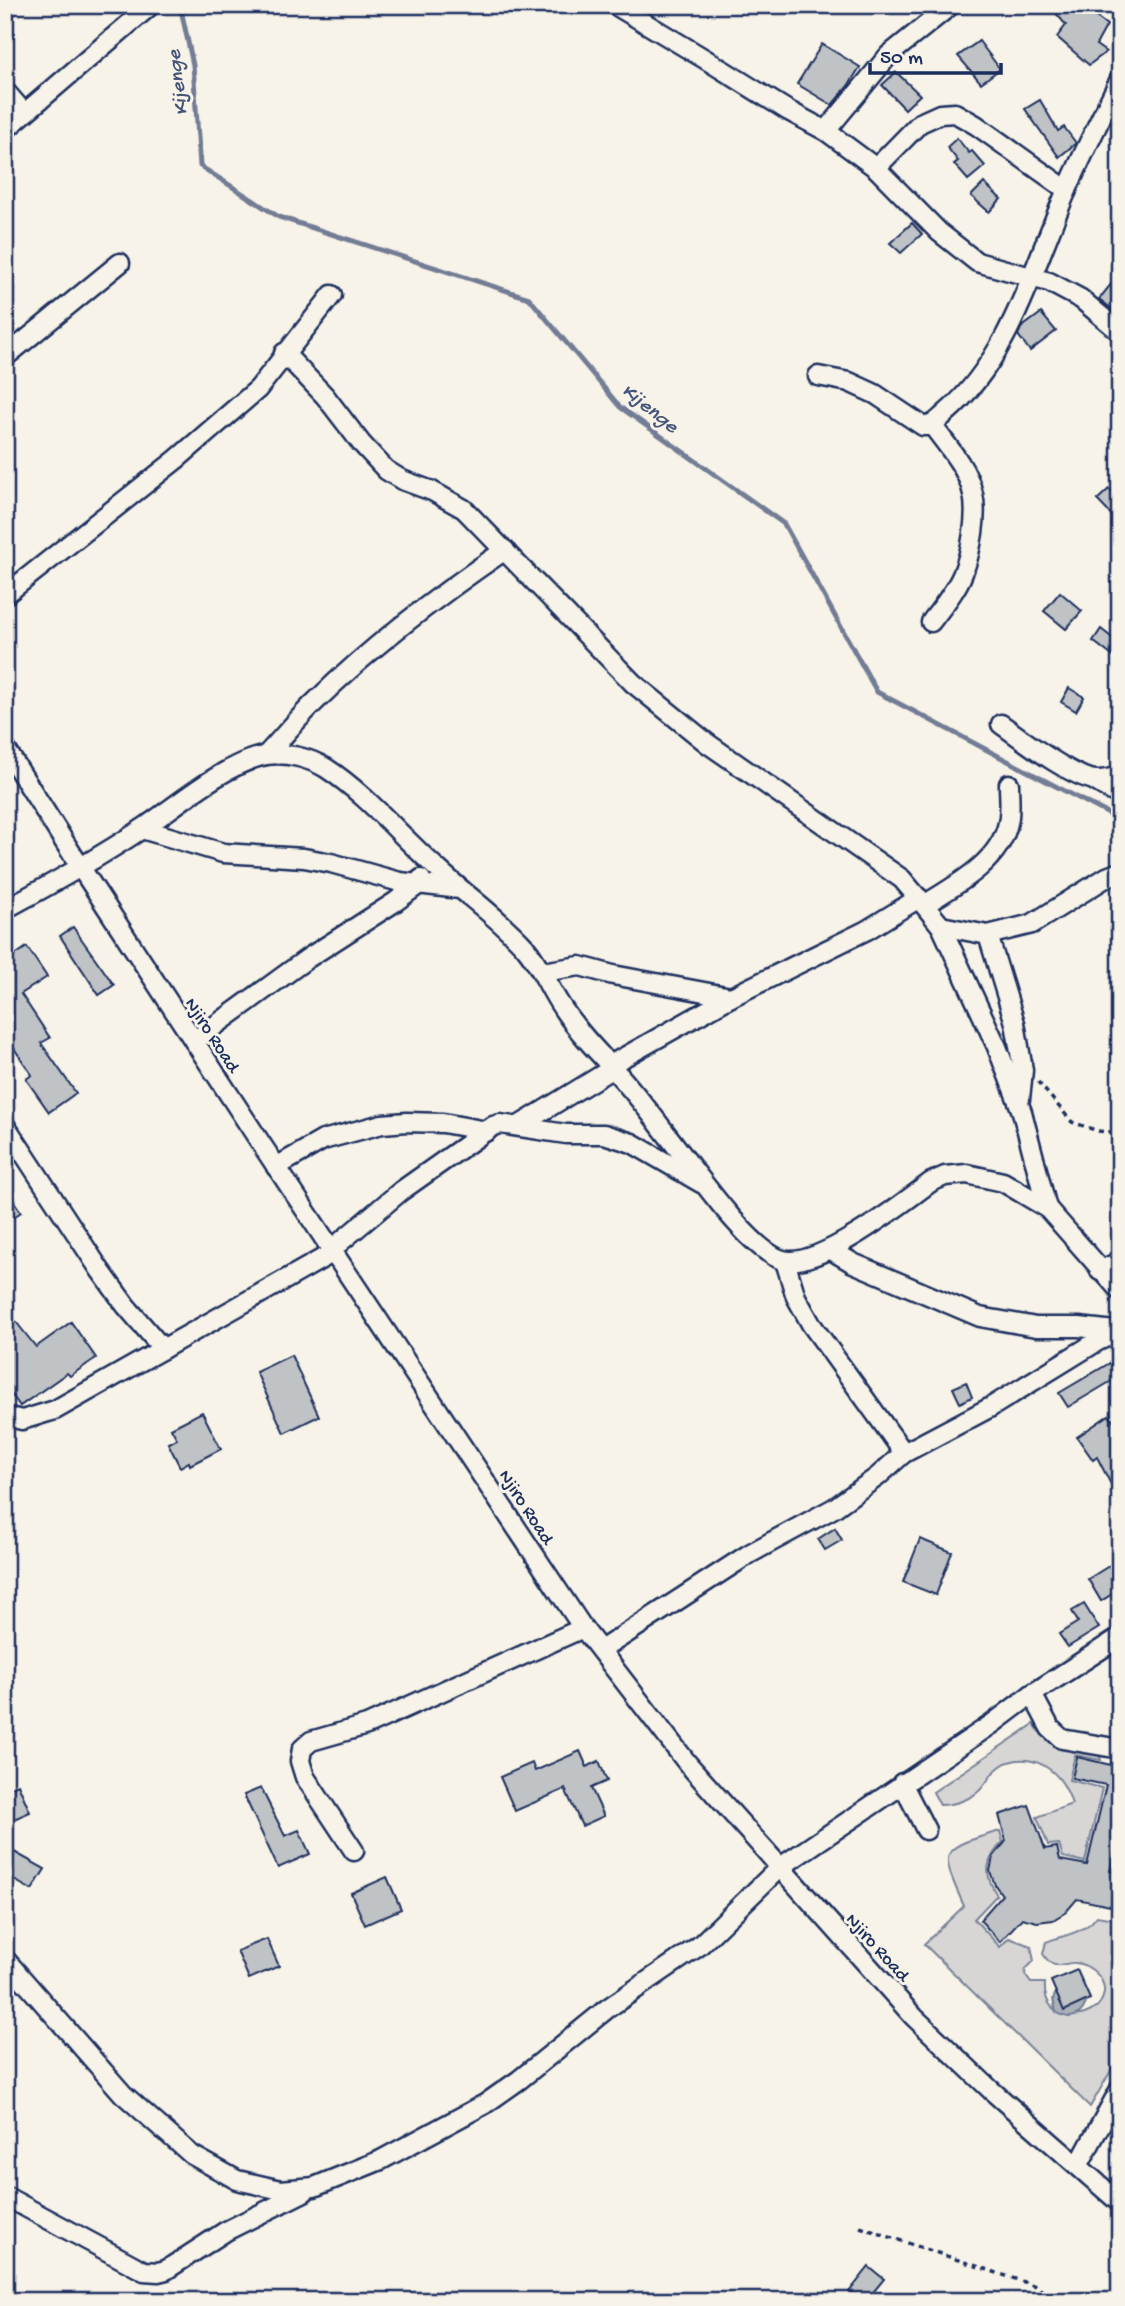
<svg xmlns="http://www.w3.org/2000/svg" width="1125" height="2306" font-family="'Gochi Hand',sans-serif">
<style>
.green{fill:#d7d6d4;stroke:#798299;stroke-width:2}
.water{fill:#acb0b9;stroke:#727c95;stroke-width:2}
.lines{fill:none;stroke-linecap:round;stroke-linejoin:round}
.stream{stroke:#727c95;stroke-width:5}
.building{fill:#c0c3c5;stroke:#1b2f5e;stroke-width:2}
.minor-casing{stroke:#1b2f5e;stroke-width:23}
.path{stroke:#1b2f5e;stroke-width:3.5;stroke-dasharray:5 5;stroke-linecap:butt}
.minor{stroke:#f7f3e8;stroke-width:18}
.labels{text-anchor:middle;stroke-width:6;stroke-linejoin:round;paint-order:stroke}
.street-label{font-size:19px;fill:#1b2f5e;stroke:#f7f3e8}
.water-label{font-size:21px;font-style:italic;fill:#465679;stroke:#f7f3e8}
</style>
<rect width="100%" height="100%" fill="#f7f3e8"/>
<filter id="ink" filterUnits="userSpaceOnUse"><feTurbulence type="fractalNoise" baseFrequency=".0143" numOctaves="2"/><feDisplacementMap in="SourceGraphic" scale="14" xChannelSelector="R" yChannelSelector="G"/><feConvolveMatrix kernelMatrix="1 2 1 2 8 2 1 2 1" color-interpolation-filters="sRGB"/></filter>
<g filter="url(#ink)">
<!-- green -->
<g class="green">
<path d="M 1034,1724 C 1057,1758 1068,1743 1099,1755 L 1101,1760 L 1075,1755 L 1069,1780 L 1102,1788 L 1085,1862 L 1063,1857 L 1059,1844 L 1048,1845 L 1037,1817 L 1072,1804 C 1067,1787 1059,1774 1043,1765 C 1024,1756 1003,1758 990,1777 C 987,1781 984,1786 980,1790 C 970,1800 953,1805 940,1805 L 933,1792 Z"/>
<path d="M 1000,1831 L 1003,1842 C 986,1859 983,1874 997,1895 L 974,1919 L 1000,1947 L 1009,1938 L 1031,1946 L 1034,1961 L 1026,1969 L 1025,1975 L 1031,1983 L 1045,1983 C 1041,2027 1101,2023 1104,1992 C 1105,1977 1090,1965 1076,1963 C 1069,1962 1062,1966 1055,1965 C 1049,1964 1046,1958 1043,1954 L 1046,1942 C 1064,1935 1085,1933 1097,1916 L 1120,1920 L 1120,2055 L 1090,2107 L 924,1944 L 964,1906 C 938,1848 939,1849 1000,1831 Z"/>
</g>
<!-- water -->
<path class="water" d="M 1058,1988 L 1087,1999 C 1083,2016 1071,2022 1056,2012 L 1053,1999 Z"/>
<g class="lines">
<!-- stream -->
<path class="stream" d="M 180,5 L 193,65 L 200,166 L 279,217 L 529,298 L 620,407 L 784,524 L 877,692 L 1120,820"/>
</g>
<!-- building -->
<g class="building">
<path d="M 1049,5 L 1080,5 L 1107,25 L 1096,45 L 1106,52 L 1089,65 L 1057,37 L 1066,25 Z"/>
<path d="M 979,41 L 1000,69 L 981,83 L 958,56 Z"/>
<path d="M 822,44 L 860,67 L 848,86 L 832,105 L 797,84 Z"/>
<path d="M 896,72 L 920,95 L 905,109 L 882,85 Z"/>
<path d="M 1040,100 L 1058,131 L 1064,127 L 1076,143 L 1059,157 L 1025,109 Z"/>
<path d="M 957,138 L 969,153 L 972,151 L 985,166 L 968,180 L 954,164 L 958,161 L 947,147 Z"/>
<path d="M 984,183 L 1001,199 L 989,212 L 971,196 Z"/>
<path d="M 912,223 L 922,234 L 901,253 L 890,243 Z"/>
<path d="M 1120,273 L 1120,315 L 1099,299 Z"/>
<path d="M 1041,313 L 1056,331 L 1030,351 L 1018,335 L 1021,328 Z"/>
<path d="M 1109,489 L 1120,500 L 1120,524 L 1097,500 Z"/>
<path d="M 1060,592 L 1082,611 L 1066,629 L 1044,611 Z"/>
<path d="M 1101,629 L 1120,644 L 1120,662 L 1093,641 Z"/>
<path d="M 1069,688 L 1084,697 L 1076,711 L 1061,702 Z"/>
<path d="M 73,927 L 114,985 L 99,995 L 60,936 Z"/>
<path d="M 27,947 L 47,977 L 21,994 L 50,1038 L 41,1043 L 76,1093 L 49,1112 L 26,1079 L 32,1075 L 5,1035 L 5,962 Z"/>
<path d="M 5,1188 L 21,1212 L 5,1223 Z"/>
<path d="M 5,1308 L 36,1347 L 71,1322 L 96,1358 L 70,1376 L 67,1373 L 20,1406 L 5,1386 Z"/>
<path d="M 291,1355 L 319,1416 L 284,1433 L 256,1372 Z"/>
<path d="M 1120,1357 L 1120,1376 L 1068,1407 L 1059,1393 Z"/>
<path d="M 966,1382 L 972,1397 L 960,1403 L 953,1388 Z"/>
<path d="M 202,1412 L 221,1449 L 190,1465 L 189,1462 L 180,1467 L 168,1443 L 177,1439 L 171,1428 Z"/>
<path d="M 1109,1415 L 1120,1431 L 1120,1502 L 1097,1457 L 1093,1460 L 1077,1437 Z"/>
<path d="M 835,1528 L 842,1540 L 825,1550 L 818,1539 Z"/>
<path d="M 920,1539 L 952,1552 L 936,1595 L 903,1582 Z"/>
<path d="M 1120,1559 L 1120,1589 L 1101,1601 L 1088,1579 Z"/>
<path d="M 1084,1604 L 1099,1628 L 1068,1647 L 1059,1634 L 1078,1622 L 1072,1611 Z"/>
<path d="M 580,1751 L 587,1767 L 599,1761 L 607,1781 L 591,1788 L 604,1816 L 582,1826 L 565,1789 L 515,1811 L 500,1777 L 532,1763 L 535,1771 Z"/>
<path d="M 1077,1757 L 1111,1765 L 1113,1759 L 1120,1760 L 1120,1831 L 1110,1871 L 1120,1873 L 1120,1908 L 1077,1899 L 1066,1912 L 1053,1920 L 1037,1922 L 1022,1918 L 1000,1942 L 980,1920 L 1002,1895 L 995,1885 L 990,1871 L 993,1857 L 1006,1841 L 999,1815 L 1029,1805 L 1045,1849 L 1057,1847 L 1060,1860 L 1087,1865 L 1106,1785 L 1072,1778 Z"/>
<path d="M 18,1784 L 30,1812 L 5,1823 L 5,1790 Z"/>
<path d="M 261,1788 L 285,1836 L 299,1830 L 310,1854 L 278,1868 L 244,1795 Z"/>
<path d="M 5,1847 L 45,1869 L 32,1890 L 5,1875 Z"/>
<path d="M 387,1877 L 401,1909 L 365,1925 L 351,1893 Z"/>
<path d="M 267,1939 L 279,1966 L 249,1979 L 237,1951 Z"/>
<path d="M 1077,1970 L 1090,1999 L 1064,2011 L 1051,1981 Z"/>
<path d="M 869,2267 L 884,2279 L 866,2301 L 861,2301 L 849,2292 Z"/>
</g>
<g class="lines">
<defs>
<g id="minor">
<path d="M 615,5 L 705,59 L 787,110 L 826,131 L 876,168 L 939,232 L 977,262 L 1049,282 L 1081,299 L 1120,332"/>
<path d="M 5,91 L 24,113"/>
<path d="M 5,130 L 151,5"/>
<path d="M 826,131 L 889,55 L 951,5"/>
<path d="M 876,168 L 920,123 L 940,114 L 955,113 L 976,125 L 1067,190"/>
<path d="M 284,353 L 325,396 L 361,443 L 386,470 L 402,480 L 432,491 L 464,509 L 633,683 L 707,743 L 902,879 L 924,905 L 941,926 L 997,1047 L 1022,1112 L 1047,1208"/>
<path d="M 5,357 L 120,263"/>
<path d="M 818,376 L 849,382 L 875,394 L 923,426 C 933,427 938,420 945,414 C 1011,358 1033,266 1067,190 C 1083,153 1102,116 1120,79"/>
<path d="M 5,595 L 177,459 L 258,389 L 332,295"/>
<path d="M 931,622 C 942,607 956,591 963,573 C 971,552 978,516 973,494 C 968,469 947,445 932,425"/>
<path d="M 1001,724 C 1020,738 1076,781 1098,780 C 1105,780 1113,778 1120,776"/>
<path d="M 5,748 L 81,868 L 262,1145 L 583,1628 L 688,1764 L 914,2017 L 991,2090 L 1120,2203"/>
<path d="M 266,755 C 283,737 299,717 317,700 C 374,644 439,595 505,550"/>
<path d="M 1095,781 L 1120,796"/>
<path d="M 142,829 L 223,853 L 304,858 L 331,863 L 400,882 L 460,889"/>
<path d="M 924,905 C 956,885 1000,862 1008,823 C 1011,811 1009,797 1009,784"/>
<path d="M 5,909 C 52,884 98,858 142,829 C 176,806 227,762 267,755 C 286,752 309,758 326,768 C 369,796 401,837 439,870 C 467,896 499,918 525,947 C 541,966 549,989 563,1009 C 577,1030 593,1047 610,1065 C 631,1088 650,1112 668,1136 C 691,1165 749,1251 783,1260 C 819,1269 901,1204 931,1182 L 945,1176 L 967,1174 L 1003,1182 L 1047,1208 L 1120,1291"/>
<path d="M 941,926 L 988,935 L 1032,924 L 1107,877 L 1120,872"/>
<path d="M 988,935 L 1015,1023 L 1023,1070 L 1020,1099"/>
<path d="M 542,972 L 580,966 L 613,975 L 731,997"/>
<path d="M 194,1041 L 308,958 L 395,902 L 418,885 L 421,879"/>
<path d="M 610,1065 L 731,997 L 867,930 L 919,898"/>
<path d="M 5,1125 L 100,1270 L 126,1306 L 163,1349"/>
<path d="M 520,1125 L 613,1068"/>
<path d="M 276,1167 L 323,1140 L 382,1124 L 407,1122 L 443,1123 L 487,1131"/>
<path d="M 332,1249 L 401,1191 L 493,1126 L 500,1124 L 566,1134 L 604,1134 L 632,1143 L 701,1183"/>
<path d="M 831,1250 L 853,1263 L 980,1317 L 1036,1327 L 1079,1327 L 1115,1331"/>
<path d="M 785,1261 L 796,1297 L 811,1324 L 904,1453"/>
<path d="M 1100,1271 L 1120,1261"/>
<path d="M 5,1416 L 22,1420 L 55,1410 L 334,1252"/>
<path d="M 601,1650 L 749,1554 L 834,1508 L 877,1477 L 904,1453 L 991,1407 L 1098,1341 L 1120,1331"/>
<path d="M 1032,1694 L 1050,1728 L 1062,1739 L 1120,1749"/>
<path d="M 902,1783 L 926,1830"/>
<path d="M 354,1851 L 305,1777 L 300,1761 L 302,1749 L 311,1741 L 367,1725 L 583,1628"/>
<path d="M 5,1959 L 123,2094 L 192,2155 L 237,2180 L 281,2190 L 314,2187 L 381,2160 L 485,2104 L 519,2080 L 608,2008 L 699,1946 L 779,1868 L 992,1724 L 1032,1694 L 1120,1637"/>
<path d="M 1078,2166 L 1120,2089"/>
<path d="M 5,2196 L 144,2271 L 158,2272 L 166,2270 L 226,2231 L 304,2192"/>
</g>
</defs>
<!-- minor casing -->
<use href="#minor" class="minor-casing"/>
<!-- path -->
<g class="path">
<path d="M 1038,1082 L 1072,1122 L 1098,1131 L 1120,1133"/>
<path d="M 860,2227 L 1033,2285 L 1059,2301"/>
</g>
<!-- minor -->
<use href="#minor" class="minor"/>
</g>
</g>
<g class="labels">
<!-- street labels -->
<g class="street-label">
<text transform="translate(214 1034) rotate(57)" y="7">Njiro Road</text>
<text transform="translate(528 1506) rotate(57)" y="7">Njiro Road</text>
<text transform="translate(879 1946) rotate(48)" y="7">Njiro Road</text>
</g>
<!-- water labels -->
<g class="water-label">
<text transform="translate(176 83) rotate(-97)" y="7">Kijenge</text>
<text transform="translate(651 407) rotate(39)" y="7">Kijenge</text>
</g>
</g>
<!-- margin -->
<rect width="1125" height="2306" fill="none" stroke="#f7f3e8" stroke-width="28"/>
<rect x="14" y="14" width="1097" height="2278" fill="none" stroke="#1b2f5e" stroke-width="2.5" filter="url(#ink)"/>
<!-- scale -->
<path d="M870 63v10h131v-10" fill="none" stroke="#1b2f5e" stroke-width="3.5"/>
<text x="880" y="63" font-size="21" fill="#1b2f5e" stroke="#f7f3e8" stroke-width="5" paint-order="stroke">50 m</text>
</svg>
